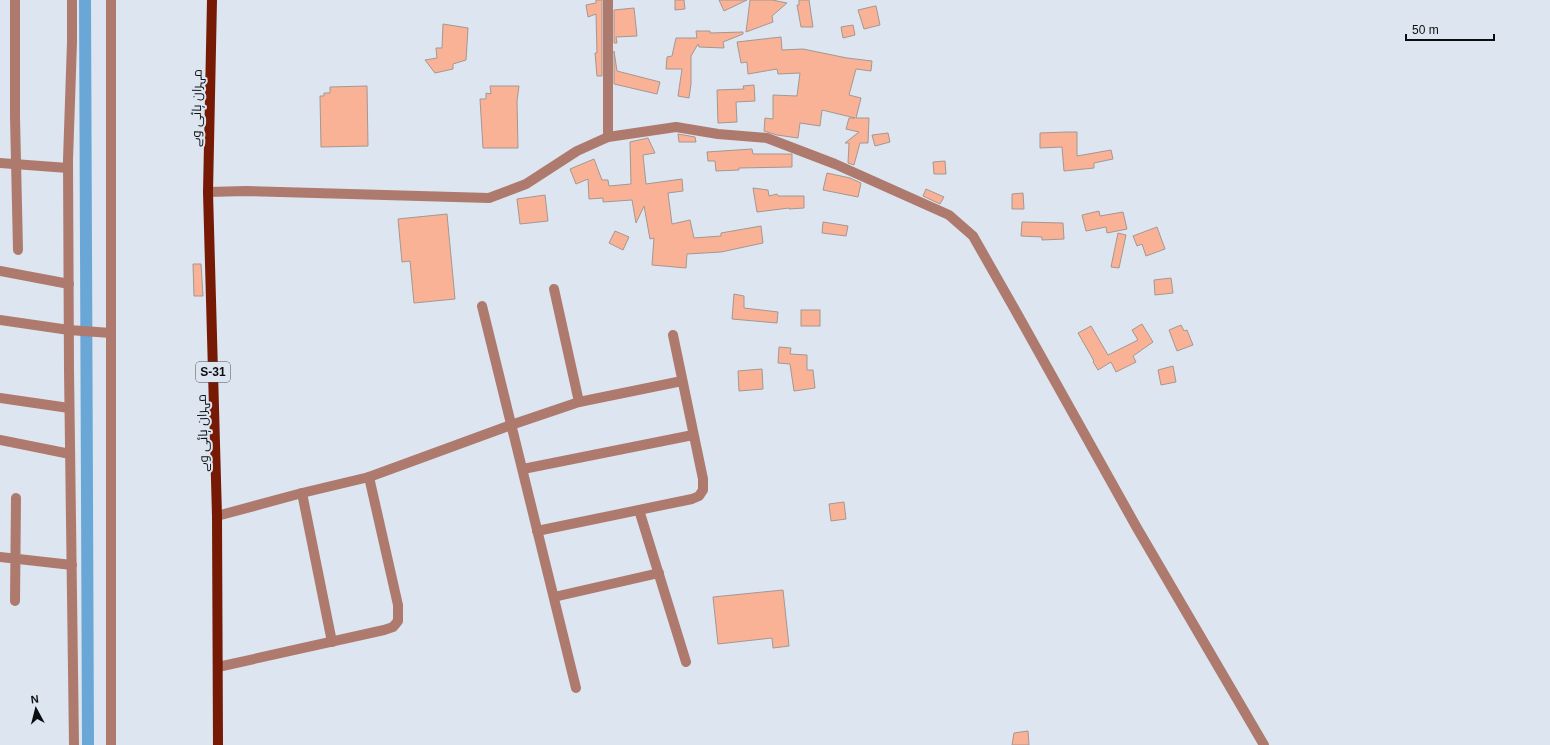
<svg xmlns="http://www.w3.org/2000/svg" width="1550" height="745" font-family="Arial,Cairo,sans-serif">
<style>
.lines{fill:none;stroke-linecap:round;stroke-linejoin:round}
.canal{stroke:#6ba7d6;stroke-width:12}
.building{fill:#f9b295;stroke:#a49792}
.street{stroke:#af7a6e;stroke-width:10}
.primary{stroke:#761a05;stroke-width:10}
.labels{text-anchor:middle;stroke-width:4;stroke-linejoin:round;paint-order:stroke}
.shield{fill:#dde5f0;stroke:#4a4e54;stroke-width:1}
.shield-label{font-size:12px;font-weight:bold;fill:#0b0e11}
.street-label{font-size:13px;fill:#0b0e11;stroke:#dde5f0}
</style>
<rect width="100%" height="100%" fill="#dde5f0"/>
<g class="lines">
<!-- canal -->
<path class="canal" d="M 85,0 L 88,745"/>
</g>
<!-- building -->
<g class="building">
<path d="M 596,0 L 602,0 L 602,76 L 597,76 L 595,53 L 597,53 L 596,14 L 588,17 L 586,5 L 596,3 Z"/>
<path d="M 675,0 L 684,0 L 685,9 L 675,10 Z"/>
<path d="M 719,0 L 747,0 L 724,11 Z"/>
<path d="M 750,0 L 772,0 L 787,3 L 772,16 L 773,22 L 746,32 Z"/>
<path d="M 799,0 L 809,0 L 813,27 L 801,27 L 797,5 L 799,5 Z"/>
<path d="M 875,6 L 876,6 L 880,25 L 864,29 L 858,10 Z"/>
<path d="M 634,8 L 637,36 L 616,37 L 617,43 L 614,43 L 614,10 Z"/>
<path d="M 443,24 L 468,28 L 466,60 L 453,64 L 453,69 L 435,73 L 425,60 L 437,58 L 436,48 L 442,48 Z"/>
<path d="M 853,25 L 855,35 L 843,38 L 841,27 Z"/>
<path d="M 696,31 L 710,31 L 710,33 L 743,32 L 743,34 L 723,42 L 724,48 L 699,47 L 698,44 L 691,56 L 691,84 L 689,98 L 678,96 L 682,69 L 666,69 L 667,57 L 672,56 L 676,38 L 697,38 Z"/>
<path d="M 781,37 L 782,50 L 803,49 L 847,58 L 872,61 L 871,71 L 856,69 L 849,95 L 861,98 L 856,118 L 869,118 L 868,143 L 860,143 L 854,165 L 848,163 L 849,143 L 845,143 L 859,132 L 846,129 L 849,118 L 855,118 L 822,110 L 820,126 L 800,123 L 798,138 L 777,135 L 764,131 L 765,118 L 773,119 L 773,95 L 797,96 L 800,73 L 778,74 L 777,69 L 748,74 L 747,62 L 741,63 L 737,42 Z"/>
<path d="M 614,51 L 617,71 L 660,82 L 657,94 L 614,84 Z"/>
<path d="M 754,85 L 755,101 L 736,102 L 737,122 L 718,123 L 717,90 L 744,89 L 743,86 Z"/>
<path d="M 367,86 L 368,146 L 321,147 L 320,96 L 324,96 L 324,93 L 330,93 L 330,87 Z"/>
<path d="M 490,86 L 519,86 L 517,101 L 518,148 L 483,148 L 480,99 L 486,99 L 486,93 L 491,94 Z"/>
<path d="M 1067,132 L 1077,132 L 1077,156 L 1111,150 L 1113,159 L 1094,163 L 1094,168 L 1064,171 L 1062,147 L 1040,148 L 1040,133 Z"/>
<path d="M 888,133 L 890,142 L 875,146 L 872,135 Z"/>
<path d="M 678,134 L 695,137 L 696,142 L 679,142 Z"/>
<path d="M 648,138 L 655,153 L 643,155 L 646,184 L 682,179 L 683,191 L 668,193 L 672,224 L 690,220 L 694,238 L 721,236 L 721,233 L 761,226 L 763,243 L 721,252 L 687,254 L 686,268 L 652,265 L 654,238 L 650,239 L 644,206 L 636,223 L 632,200 L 603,202 L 603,198 L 589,199 L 588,179 L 576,184 L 570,169 L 594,159 L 602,180 L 608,180 L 609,186 L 631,184 L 630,142 Z"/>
<path d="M 752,149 L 753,154 L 792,154 L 792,167 L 739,168 L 739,170 L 716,171 L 715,161 L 708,161 L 707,152 Z"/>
<path d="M 945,161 L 946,174 L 934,174 L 933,162 Z"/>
<path d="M 827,173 L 850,178 L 861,183 L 858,197 L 823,190 Z"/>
<path d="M 753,188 L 768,190 L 769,196 L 777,194 L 778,196 L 804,196 L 804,208 L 789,209 L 789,208 L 757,212 Z"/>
<path d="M 926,189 L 944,197 L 940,204 L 923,196 Z"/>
<path d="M 1023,193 L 1024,209 L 1012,209 L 1012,194 Z"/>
<path d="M 545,195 L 548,221 L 520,224 L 517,199 Z"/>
<path d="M 1099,211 L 1100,216 L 1123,212 L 1127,229 L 1107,233 L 1106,227 L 1086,231 L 1082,215 Z"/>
<path d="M 447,214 L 455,299 L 414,303 L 410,261 L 402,262 L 398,219 Z"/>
<path d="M 823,222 L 848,226 L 846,236 L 822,233 Z"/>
<path d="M 1022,222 L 1063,223 L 1064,239 L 1042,240 L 1042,237 L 1021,236 Z"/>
<path d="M 1157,227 L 1165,249 L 1146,256 L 1142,244 L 1137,246 L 1133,236 Z"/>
<path d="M 615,231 L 629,237 L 623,250 L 609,243 Z"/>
<path d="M 1118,233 L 1126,235 L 1119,268 L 1111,267 Z"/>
<path d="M 193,264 L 201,264 L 203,296 L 194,296 Z"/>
<path d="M 1171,278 L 1173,293 L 1155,295 L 1154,280 Z"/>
<path d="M 734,294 L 744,296 L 744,308 L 778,312 L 777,323 L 732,319 Z"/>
<rect x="801" y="310" width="19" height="16"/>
<path d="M 1142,324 L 1153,342 L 1133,356 L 1136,362 L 1116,372 L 1111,362 L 1098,370 L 1093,362 L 1094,361 L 1078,333 L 1091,326 L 1108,355 L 1138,340 L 1132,330 Z"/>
<path d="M 1181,325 L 1184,331 L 1187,330 L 1193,345 L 1177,351 L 1169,330 Z"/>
<path d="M 779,347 L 791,348 L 790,354 L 807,355 L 807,370 L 813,370 L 815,388 L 794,391 L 790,364 L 778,363 Z"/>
<path d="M 1173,366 L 1176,382 L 1161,385 L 1158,370 Z"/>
<path d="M 762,369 L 763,389 L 739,391 L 738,371 Z"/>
<path d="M 844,502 L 846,519 L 831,521 L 829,504 Z"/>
<path d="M 783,590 L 789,646 L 773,648 L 772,638 L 718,644 L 713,597 Z"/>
<path d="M 1028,731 L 1029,745 L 1012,745 L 1014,733 Z"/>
</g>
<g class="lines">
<!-- street -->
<g class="street">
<path d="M 15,0 L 15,117 L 18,250"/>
<path d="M 72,0 L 72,42 L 68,160 L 69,370 L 74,745"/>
<path d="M 608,0 L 608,137"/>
<path d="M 0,163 L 68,168"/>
<path d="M 208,192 L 246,191 L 489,198 L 526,184 L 577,151 L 608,137 L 676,127 L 718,134 L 767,138 L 835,164 L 949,215 L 973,236 L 1014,308 L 1137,528 L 1264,745"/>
<path d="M 0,271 L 69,284"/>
<path d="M 554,289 L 579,402"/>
<path d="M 482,306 L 576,688"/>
<path d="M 0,320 L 69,330 L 111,333"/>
<path d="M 0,398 L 69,408"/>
<path d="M 0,440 L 70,454"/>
<path d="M 523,469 L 693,435"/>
<path d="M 302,493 L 332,642"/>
<path d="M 639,510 L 686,662"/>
<path d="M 217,516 L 302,493 L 369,477 L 511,425 L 579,402 L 682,381"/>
<path d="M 537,531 L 692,499 L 699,496 L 703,490 L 703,479 L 673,335"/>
<path d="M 0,557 L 72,565"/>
<path d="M 554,597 L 659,573"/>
<path d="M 15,601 L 16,498"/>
<path d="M 218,667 L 384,630 L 393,627 L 398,621 L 398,605 L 369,477"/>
<path d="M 111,745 L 111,0"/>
</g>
<!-- primary -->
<path class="primary" d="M 212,0 L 208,192 L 217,516 L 218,745"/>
</g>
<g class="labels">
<!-- shield labels -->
<rect class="shield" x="196" y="362" width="34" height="20" rx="3"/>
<g class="shield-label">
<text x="213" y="376">S-31</text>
</g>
<!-- street labels -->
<g class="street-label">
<text transform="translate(196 108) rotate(-89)" y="5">مہران ہائی وے</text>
<text transform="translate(202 433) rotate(-92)" y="5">مہران ہائی وے</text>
</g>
</g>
<!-- north arrow -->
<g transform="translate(36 709) rotate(353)" stroke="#dde5f0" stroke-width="3" paint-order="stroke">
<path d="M0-3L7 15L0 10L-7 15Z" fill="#0b0e11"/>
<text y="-6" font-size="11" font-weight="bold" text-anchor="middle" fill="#0b0e11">N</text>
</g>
<!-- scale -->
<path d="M1406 34v6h88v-6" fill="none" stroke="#0b0e11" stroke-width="2"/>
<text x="1412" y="34" font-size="12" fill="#0b0e11" stroke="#dde5f0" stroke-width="3" paint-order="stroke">50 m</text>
</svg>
